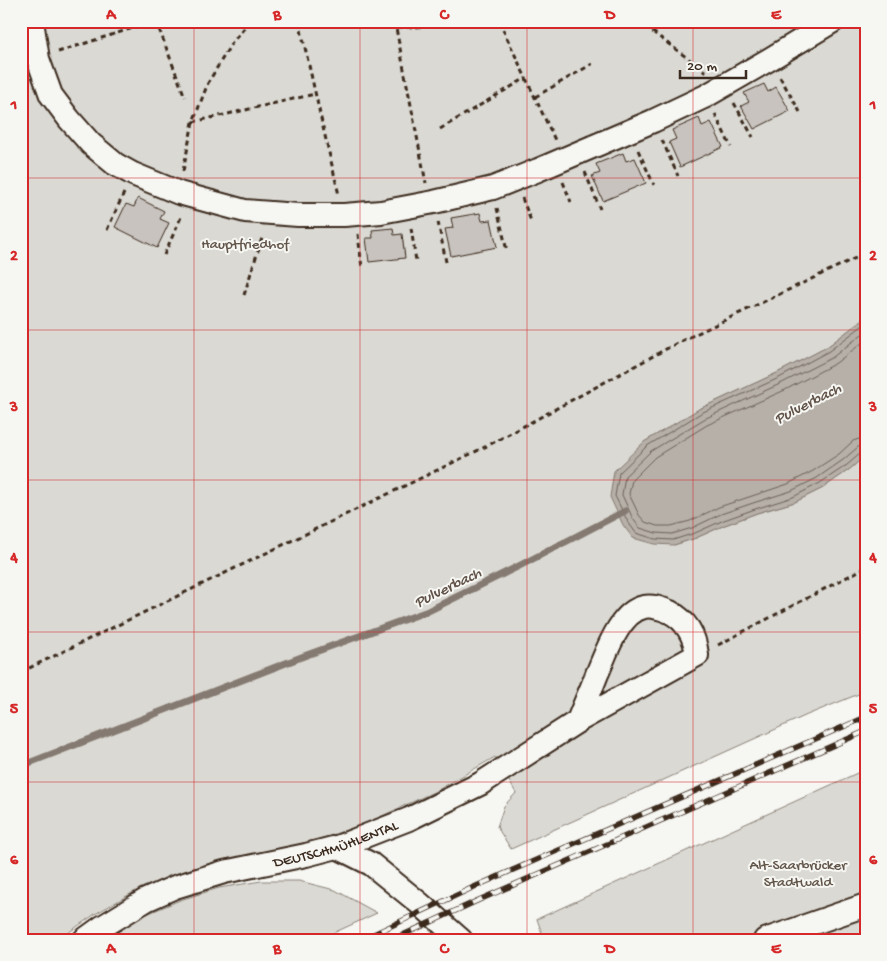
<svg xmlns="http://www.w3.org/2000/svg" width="887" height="961" font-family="'Gochi Hand',sans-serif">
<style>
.green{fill:#dad9d3;stroke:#8a8278}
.water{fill:#b6b0a9;stroke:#857a71}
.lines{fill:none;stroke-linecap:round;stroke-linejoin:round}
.shore{stroke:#6c6056;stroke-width:1}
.stream{stroke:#857a71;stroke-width:7}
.building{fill:#c8c3be;stroke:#3b2a1e}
.minor-casing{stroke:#3b2a1e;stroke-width:26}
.path{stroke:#3b2a1e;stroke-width:3;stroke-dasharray:5 4;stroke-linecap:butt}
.minor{stroke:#f6f6f2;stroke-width:22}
.rail-casing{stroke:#3b2a1e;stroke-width:5.5}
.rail{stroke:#f6f6f2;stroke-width:4;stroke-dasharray:11;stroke-linecap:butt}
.grid{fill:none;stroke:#d62828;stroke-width:1;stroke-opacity:0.55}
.labels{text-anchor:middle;stroke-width:4;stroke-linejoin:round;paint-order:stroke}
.park-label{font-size:15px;fill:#63564b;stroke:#f6f6f2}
.street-label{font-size:15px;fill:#3b2a1e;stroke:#f6f6f2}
.water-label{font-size:16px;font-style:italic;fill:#605248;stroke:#f6f6f2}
.neatline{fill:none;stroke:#d62828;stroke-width:2}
.grid-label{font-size:16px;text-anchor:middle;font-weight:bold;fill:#d62828}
</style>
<rect width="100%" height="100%" fill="#f6f6f2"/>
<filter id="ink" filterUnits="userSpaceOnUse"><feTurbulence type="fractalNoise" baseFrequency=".02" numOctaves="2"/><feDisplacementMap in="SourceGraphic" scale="10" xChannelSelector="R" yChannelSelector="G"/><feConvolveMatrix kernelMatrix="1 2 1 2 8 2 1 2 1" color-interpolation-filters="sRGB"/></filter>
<g filter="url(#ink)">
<!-- green -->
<g class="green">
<path d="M 21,21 L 866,21 L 866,317 L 827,347 L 777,373 L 699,409 L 644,442 L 674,545 L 696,538 L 725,525 L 757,513 L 795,502 L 823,488 L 850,469 L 866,455 L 866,691 L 807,715 L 511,849 L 497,827 L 504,806 L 516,793 L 495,757 L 438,790 L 367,823 L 329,836 L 278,850 L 193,868 L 141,888 L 95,914 L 58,940 L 21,940 Z"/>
<path d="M 866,769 L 866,940 L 544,939 L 537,919 Z"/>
<path d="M 261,881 L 299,881 L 335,890 L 377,913 L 318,940 L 106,940 L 135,919 L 180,900 L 219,888 Z"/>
</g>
<!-- water -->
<path class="water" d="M 866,317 L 866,455 L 850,469 L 823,488 L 795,502 L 757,513 L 725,525 L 696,538 L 674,545 L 654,544 L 633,538 L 623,525 L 610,497 L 614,471 L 644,442 L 699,409 L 777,373 L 827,347 Z"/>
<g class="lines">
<!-- shore -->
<g class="shore">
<path d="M 866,323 L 829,351 L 779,378 L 701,413 L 647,446 L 619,473 L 615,496 L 628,522 L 636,533 L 655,539 L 673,540 L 695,533 L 724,520 L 755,509 L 793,497 L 820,483 L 847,465 L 861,453 L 866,452"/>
<path d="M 866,331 L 833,357 L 782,383 L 704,419 L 651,451 L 625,476 L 622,495 L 633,519 L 640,528 L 656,533 L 672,534 L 692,528 L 721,514 L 753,503 L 791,491 L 817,478 L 843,460 L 858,447 L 866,445"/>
<path d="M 866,340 L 836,363 L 785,390 L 707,425 L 655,457 L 632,480 L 629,494 L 639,515 L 645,522 L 657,526 L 671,526 L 690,521 L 719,507 L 788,484 L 813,471 L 839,454 L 853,441 L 859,439 L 866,438"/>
</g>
<!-- stream -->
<path class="stream" d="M 21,766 L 304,656 L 428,611 L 519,566 L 625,511"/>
</g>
<!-- building -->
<g class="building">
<path d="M 764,84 L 768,92 L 776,87 L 790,111 L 754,129 L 741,106 L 749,102 L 744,93 Z"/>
<path d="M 699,118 L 702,126 L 711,122 L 723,147 L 680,167 L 669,142 L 676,139 L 672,130 Z"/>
<path d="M 623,153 L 626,161 L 635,158 L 646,183 L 603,201 L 592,176 L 600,173 L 596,164 Z"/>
<path d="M 138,198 L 164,211 L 160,219 L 169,223 L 157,248 L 115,227 L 126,204 L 134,207 Z"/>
<path d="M 480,213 L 482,221 L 491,220 L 497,247 L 451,256 L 445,229 L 453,228 L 451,218 Z"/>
<path d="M 393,228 L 394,235 L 402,234 L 405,258 L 369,262 L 366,238 L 373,238 L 372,230 Z"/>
</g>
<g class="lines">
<defs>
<g id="minor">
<path d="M 32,21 L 38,59 L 51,95 L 69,119 L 91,144 L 115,164 L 133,174 L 179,193 L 245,211 L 298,215 L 344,215 L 381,212 L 434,202 L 493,188 L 538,170 L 653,121 L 706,96 L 770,59 L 833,21"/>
<path d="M 337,847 L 371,864 L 419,903 L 461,940"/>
<path id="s1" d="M 84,940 L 102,927 L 146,900 L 175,887 L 224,872 L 306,855 L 337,847 L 409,819 L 480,784 L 578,721 L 697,655 C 695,637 687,621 670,612 C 662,609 653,605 644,607 C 619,612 606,654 597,674 C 591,690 584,705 578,721"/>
<path d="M 765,940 L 866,905"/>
</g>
</defs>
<!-- minor casing -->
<use href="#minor" class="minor-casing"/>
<!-- path -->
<g class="path">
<path d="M 156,21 L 185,97"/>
<path d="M 299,21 L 322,123 L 339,195"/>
<path d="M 344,21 C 386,28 420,30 462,21"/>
<path d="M 396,21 L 396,28 L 426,183"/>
<path d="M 499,21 L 555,140"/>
<path d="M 638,21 L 706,72"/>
<path d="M 58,52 L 155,21"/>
<path d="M 780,77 L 800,112"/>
<path d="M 535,97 L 592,64"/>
<path d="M 734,103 L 753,137"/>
<path d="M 715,114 L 731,147"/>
<path d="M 193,122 L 315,94"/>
<path d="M 440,129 L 526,78"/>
<path d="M 662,140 L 678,176"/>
<path d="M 638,150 L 654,185"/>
<path d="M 183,171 L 193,122 L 208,83 L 231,44 L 250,21"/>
<path d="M 585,172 L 600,209"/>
<path d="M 563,182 L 571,202"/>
<path d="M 522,198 L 531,221"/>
<path d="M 497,208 L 507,251"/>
<path d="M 438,222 L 446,262"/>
<path d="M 411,228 L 416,261"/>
<path d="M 107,230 L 124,193"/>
<path d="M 358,234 L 362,268"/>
<path d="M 164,255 L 182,215"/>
<path d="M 244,295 L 263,235"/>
<path d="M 718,645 L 866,567"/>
<path d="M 21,672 L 487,446 L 679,342 L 866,253"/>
</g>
<!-- minor -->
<use href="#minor" class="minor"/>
<defs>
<g id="rail">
<path d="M 361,940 L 474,887 L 866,717"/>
<path d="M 392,940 L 479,900 L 866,731"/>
</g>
</defs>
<!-- rail casing -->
<use href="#rail" class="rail-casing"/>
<!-- rail -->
<use href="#rail" class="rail"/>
</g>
</g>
<!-- grid -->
<path class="grid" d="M 194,21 L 194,940M 360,21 L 360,940M 527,21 L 527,940M 693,21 L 693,940M 21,178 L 866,178M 21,330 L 866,330M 21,480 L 866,480M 21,632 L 866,632M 21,782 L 866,782"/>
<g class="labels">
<!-- park labels -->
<g class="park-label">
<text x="245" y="248">Hauptfriedhof</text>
<text x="798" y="869">Alt-Saarbrücker<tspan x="798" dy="17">Stadtwald</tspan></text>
</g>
<!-- street labels -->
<g class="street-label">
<text dy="5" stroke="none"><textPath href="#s1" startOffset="272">DEUTSCHMÜHLENTAL</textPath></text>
</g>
<!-- water labels -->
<g class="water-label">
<text transform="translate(807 402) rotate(-27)" y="6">Pulverbach</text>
<text transform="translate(447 586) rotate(-26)" y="6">Pulverbach</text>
</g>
</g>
<!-- margin -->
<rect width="887" height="961" fill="none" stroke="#f6f6f2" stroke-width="55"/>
<!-- scale -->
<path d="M680 70v8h66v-8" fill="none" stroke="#3b2a1e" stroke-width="2.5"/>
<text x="687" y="70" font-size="15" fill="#3b2a1e" stroke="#f6f6f2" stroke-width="4" paint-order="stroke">20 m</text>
<rect x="28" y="28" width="832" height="906" class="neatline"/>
<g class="grid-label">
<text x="111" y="19">A</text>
<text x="277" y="19">B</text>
<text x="444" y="19">C</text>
<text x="610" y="19">D</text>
<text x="776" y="19">E</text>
<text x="14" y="109">1</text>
<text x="873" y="109">1</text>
<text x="14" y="260">2</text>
<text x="873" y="260">2</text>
<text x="14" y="411">3</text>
<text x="873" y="411">3</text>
<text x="14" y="562">4</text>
<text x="873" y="562">4</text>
<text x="14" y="713">5</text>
<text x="873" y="713">5</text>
<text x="14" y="864">6</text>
<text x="873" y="864">6</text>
<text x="111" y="953">A</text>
<text x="277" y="953">B</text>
<text x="444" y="953">C</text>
<text x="610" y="953">D</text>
<text x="776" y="953">E</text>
</g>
</svg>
